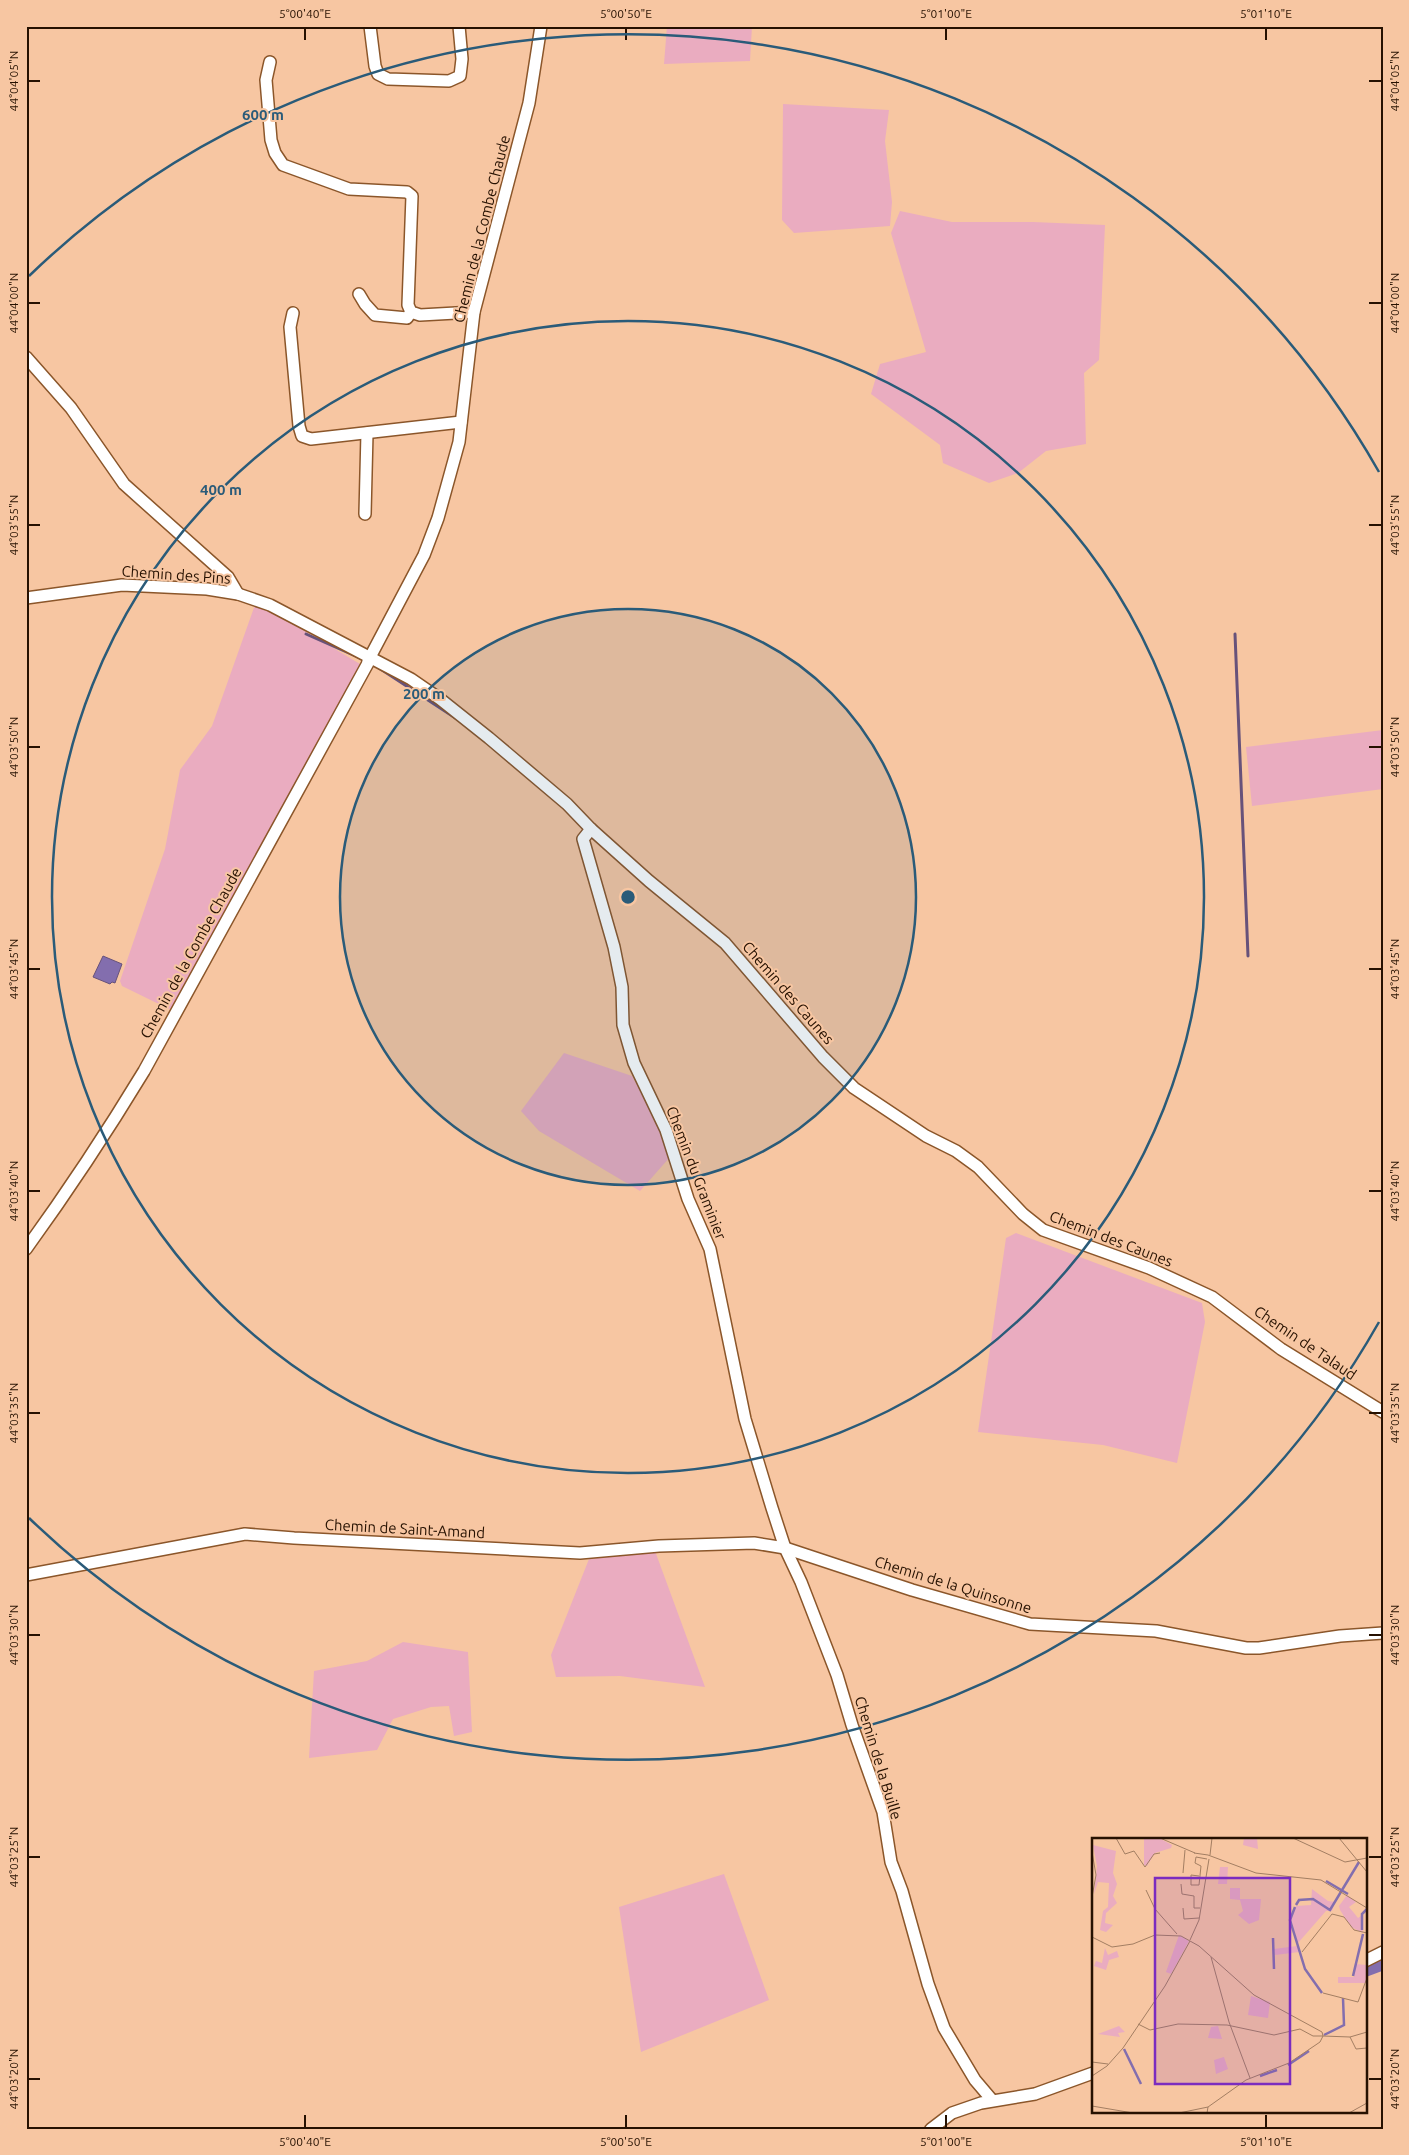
<svg xmlns="http://www.w3.org/2000/svg" width="1409" height="2155" font-family="Ubuntu,sans-serif">
<style>
.green{fill:#eaacc0}
.water{fill:#836eae;stroke:#67527a}
.lines{fill:none;stroke-linecap:round;stroke-linejoin:round}
.stream{stroke:#67527a;stroke-width:3}
.canal{stroke:#836eae;stroke-width:10}
.minor-casing{stroke:#8b562a;stroke-width:14}
.minor{stroke:#fff;stroke-width:11}
.ticks{fill:none;stroke:#261101;stroke-width:2}
.ring{fill:none;stroke:#2a5b79;stroke-width:2.5}
.labels{text-anchor:middle;stroke-width:4;stroke-linejoin:round;paint-order:stroke}
.street-label{font-size:15px;fill:#261101;stroke:#f7c6a2}
.inset-river{fill:none;stroke:#836eae;stroke-width:2.5}
.inset-road{fill:none;stroke:#a37e62;stroke-width:1}
.view{fill:#7b2cbf;fill-opacity:0.15;stroke:#7b2cbf;stroke-width:2.5}
.inset-edge{fill:none;stroke:#261101;stroke-width:2.5}
.centre{fill:#2a5b79;stroke:#f7c6a2;stroke-width:2.5}
.ring-label{font-size:15px;text-anchor:middle;font-weight:bold;fill:#2a5b79;stroke:#f7c6a2;stroke-width:4;stroke-linejoin:round;paint-order:stroke}
.neatline{fill:none;stroke:#261101;stroke-width:2}
.ticks-label{font-size:12px;text-anchor:middle;fill:#261101}
</style>
<rect width="100%" height="100%" fill="#f7c6a2"/>
<!-- green -->
<g class="green">
<path d="M 667,26 L 752,26 L 750,61 L 664,64 Z"/>
<path d="M 783,104 L 889,110 L 885,141 L 892,202 L 890,226 L 794,233 L 782,220 Z"/>
<path d="M 900,211 L 952,222 L 1033,222 L 1105,225 L 1099,360 L 1084,373 L 1086,444 L 1046,451 L 1018,473 L 989,483 L 943,463 L 940,445 L 871,394 L 880,364 L 926,352 L 891,233 Z"/>
<path d="M 256,602 L 360,664 L 177,1005 L 169,1009 L 122,986 L 120,981 L 165,849 L 180,770 L 212,726 Z"/>
<path d="M 1383,730 L 1383,789 L 1252,806 L 1246,747 Z"/>
<path d="M 564,1053 L 632,1076 L 661,1130 L 670,1157 L 640,1191 L 539,1131 L 521,1111 Z"/>
<path d="M 1016,1233 L 1202,1303 L 1205,1322 L 1177,1463 L 1103,1445 L 978,1432 L 1006,1238 Z"/>
<path d="M 655,1551 L 705,1687 L 620,1676 L 556,1677 L 551,1655 L 589,1559 Z"/>
<path d="M 403,1642 L 468,1652 L 472,1732 L 454,1736 L 449,1706 L 431,1707 L 393,1719 L 377,1750 L 309,1758 L 314,1671 L 367,1661 Z"/>
<path d="M 724,1874 L 769,2000 L 641,2052 L 619,1907 Z"/>
</g>
<!-- water -->
<path class="water" d="M 103,956 L 122,964 L 115,983 L 112,982 L 110,984 L 93,977 Z"/>
<g class="lines">
<!-- stream -->
<g class="stream">
<path d="M 306,634 L 360,658"/>
<path d="M 1235,634 L 1248,956"/>
<path d="M 379,668 L 457,719"/>
</g>
<!-- canal -->
<path class="canal" d="M 1365,1972 L 1381,1966"/>
<defs>
<g id="minor">
<path d="M 370,26 L 375,66 L 378,74 L 388,79 L 449,81 L 460,76 L 462,59 L 459,26"/>
<path d="M 270,62 L 266,80 L 271,140 L 275,153 L 283,165 L 349,189 L 407,192 L 412,196 L 408,305 L 411,312 L 420,315 L 474,312"/>
<path d="M 359,294 L 365,304 L 375,315 L 407,318 L 411,312"/>
<path d="M 293,313 L 290,327 L 299,426 L 302,436 L 311,439 L 461,422"/>
<path d="M 26,357 L 71,408 L 124,484 L 228,577 L 238,594"/>
<path d="M 365,514 L 367,433"/>
<path d="M 26,598 L 122,585 L 207,589 L 238,594 L 270,605 L 411,679 L 440,699 L 489,738 L 567,804 L 591,829 L 649,881 L 725,943 L 823,1057 L 854,1088 L 926,1136 L 956,1151 L 978,1167 L 1023,1214 L 1043,1230 L 1149,1268 L 1212,1297 L 1281,1349 L 1383,1412"/>
<path d="M 368,661 L 424,555 L 438,518 L 459,442 L 474,312 L 529,103 L 541,26"/>
<path d="M 591,829 L 583,839 L 614,947 L 622,987 L 623,1025 L 634,1063 L 666,1130 L 688,1199 L 710,1249 L 745,1419 L 772,1508 L 785,1548 L 801,1582 L 837,1675 L 852,1725 L 883,1812 L 891,1862 L 902,1891 L 928,1984 L 944,2028 L 975,2080 L 992,2100"/>
<path d="M 26,1249 C 68,1191 107,1132 144,1071 L 368,663"/>
<path d="M 26,1575 L 245,1534 L 294,1538 L 580,1553 L 659,1546 L 754,1543 L 785,1548 L 912,1590 L 1030,1624 L 1156,1631 L 1246,1648 L 1259,1648 L 1340,1636 L 1383,1633"/>
<path d="M 1365,1961 L 1383,1952"/>
<path d="M 931,2129 L 952,2113 L 981,2103 L 1035,2094 L 1093,2073"/>
</g>
</defs>
<!-- minor casing -->
<use href="#minor" class="minor-casing"/>
<!-- minor -->
<use href="#minor" class="minor"/>
</g>
<!-- ticks -->
<path class="ticks" d="M 305,28 L 305,40M 626,28 L 626,40M 946,28 L 946,40M 1266,28 L 1266,40M 28,81 L 40,81M 1369,81 L 1382,81M 28,303 L 40,303M 1369,303 L 1382,303M 28,525 L 40,525M 1369,525 L 1382,525M 28,747 L 40,747M 1369,747 L 1382,747M 28,969 L 40,969M 1369,969 L 1382,969M 28,1191 L 40,1191M 1369,1191 L 1382,1191M 28,1413 L 40,1413M 1369,1413 L 1382,1413M 28,1635 L 40,1635M 1369,1635 L 1382,1635M 28,1857 L 40,1857M 1369,1857 L 1382,1857M 28,2079 L 40,2079M 1369,2079 L 1382,2079M 305,2115 L 305,2128M 626,2115 L 626,2128M 946,2115 L 946,2128M 1266,2115 L 1266,2128"/>
<!-- distance rings -->
<circle cx="628" cy="897" r="288" fill="#2a5b79" fill-opacity=".12"/>
<g class="ring">
<circle cx="628" cy="897" r="288"/>
<circle cx="628" cy="897" r="576"/>
<path d="M1379 1322A863 863 0 0 1 29 1518M29 276A863 863 0 0 1 1379 472"/>
</g>
<g class="labels">
<!-- street labels -->
<g class="street-label">
<text transform="translate(482 229) rotate(-76)" y="5">Chemin de la Combe Chaude</text>
<text transform="translate(176 575) rotate(4)" y="5">Chemin des Pins</text>
<text transform="translate(191 953) rotate(-61)" y="5">Chemin de la Combe Chaude</text>
<text transform="translate(788 993) rotate(49)" y="5">Chemin des Caunes</text>
<text transform="translate(696 1173) rotate(69)" y="5">Chemin du Graminier</text>
<text transform="translate(1111 1239) rotate(21)" y="5">Chemin des Caunes</text>
<text transform="translate(1305 1343) rotate(34)" y="5">Chemin de Talaud</text>
<text transform="translate(405 1529) rotate(3)" y="5">Chemin de Saint-Amand</text>
<text transform="translate(953 1585) rotate(17)" y="5">Chemin de la Quinsonne</text>
<text transform="translate(878 1758) rotate(73)" y="5">Chemin de la Buille</text>
</g>
</g>
<!-- overview -->
<g transform="translate(1092 1838)">
<rect width="275" height="275" fill="#f7c6a2"/>
<path d="M 52,0 L 67,0 L 80,7 L 79,10 L 63,15 L 55,28 L 52,27 ZM 152,0 L 165,0 L 166,11 L 151,7 ZM 1,7 L 24,13 L 21,35 L 25,46 L 21,58 L 25,65 L 14,75 L 13,85 L 21,87 L 14,94 L 8,92 L 11,73 L 16,69 L 17,45 L 6,44 L 2,56 L 5,28 ZM 128,29 L 136,29 L 135,46 L 126,46 ZM 138,50 L 148,50 L 148,61 L 169,61 L 167,82 L 157,86 L 146,77 L 151,73 L 148,62 L 138,61 ZM 220,51 L 236,63 L 243,64 L 240,73 L 234,73 L 206,105 L 199,81 L 204,68 L 219,67 ZM 255,57 L 264,64 L 257,69 L 262,75 L 266,80 L 270,77 L 271,95 L 259,89 L 248,72 L 247,68 ZM 87,97 L 97,103 L 79,136 L 74,134 ZM 205,108 L 207,114 L 183,117 L 182,111 ZM 13,110 L 16,117 L 25,113 L 27,119 L 17,122 L 14,132 L 2,128 L 4,123 L 10,125 ZM 263,126 L 275,127 L 274,145 L 246,145 L 246,139 L 262,139 ZM 159,158 L 178,164 L 176,180 L 156,177 ZM 27,188 L 33,194 L 26,195 L 28,199 L 6,196 ZM 126,188 L 130,201 L 116,200 L 119,189 ZM 132,219 L 136,231 L 124,236 L 122,222 Z" fill="#eaacc0"/>
<path class="inset-river" d="M 234,43 L 256,56M 204,67 L 207,62 L 221,61 L 238,72 L 267,24M 203,69 L 198,82 L 213,131 L 230,155M 270,92 L 270,76 L 275,71M 181,100 L 182,131M 261,138 L 271,96M 232,197 L 252,187 L 251,160M 32,211 L 49,246M 196,227 L 217,213M 168,238 L 185,232"/>
<path class="inset-road" d="M 24,0 L 33,16 L 42,13 L 53,29 L 62,16 L 68,15M 68,0 L 103,15M 201,0 L 253,24 L 275,20M 247,0 L 275,34M 0,14 L 4,37 L 0,59M 102,15 L 116,17 L 164,35 L 229,42 L 275,70M 118,17 L 120,0M 91,35 L 93,12M 107,38 L 99,37 L 99,47 L 107,47 L 109,28 L 103,25 L 104,19 L 115,21M 89,46 L 90,56 L 102,58 L 102,70 L 108,70M 54,52 L 63,71 L 85,96M 91,70 L 92,81 L 107,80M 0,99 L 20,109 L 41,106 L 63,97 L 89,98 L 107,108 L 162,157 L 230,194 L 231,198M 98,102 L 107,82 L 117,21M 210,114 L 240,76 L 252,79 L 262,92 L 275,95M 119,119 L 137,184 L 158,240M 231,155 L 266,164 L 275,140M 46,186 L 58,192 L 86,186 L 135,187 L 182,197 L 208,191 L 221,198 L 231,198M 258,199 L 264,211 L 275,210M 0,224 L 16,226M 0,238 L 15,228 L 31,210 L 73,148 L 98,103M 0,268 L 41,275M 87,275 L 116,269M 115,275 L 116,269 L 154,242 L 197,225 L 228,204 L 231,198 L 258,199 L 275,194M 257,275 L 275,265"/>
<path class="view" d="M 63,40 L 198,40 L 198,246 L 63,246 Z"/>
<rect width="275" height="275" class="inset-edge"/>
</g>
<circle cx="628" cy="897" r="8" class="centre"/>
<g class="ring-label">
<text x="263" y="120">600 m</text>
<text x="221" y="495">400 m</text>
<text x="424" y="699">200 m</text>
</g>
<!-- border -->
<rect width="1409" height="2155" fill="none" stroke="#f7c6a2" stroke-width="55"/>
<rect x="28" y="28" width="1354" height="2100" class="neatline"/>
<g class="ticks-label">
<text x="305" y="18">5°00'40"E</text>
<text x="626" y="18">5°00'50"E</text>
<text x="946" y="18">5°01'00"E</text>
<text x="1266" y="18">5°01'10"E</text>
<text transform="translate(14 81) rotate(-90)" y="4">44°04'05"N</text>
<text transform="translate(1395 81) rotate(-90)" y="4">44°04'05"N</text>
<text transform="translate(14 303) rotate(-90)" y="4">44°04'00"N</text>
<text transform="translate(1395 303) rotate(-90)" y="4">44°04'00"N</text>
<text transform="translate(14 525) rotate(-90)" y="4">44°03'55"N</text>
<text transform="translate(1395 525) rotate(-90)" y="4">44°03'55"N</text>
<text transform="translate(14 747) rotate(-90)" y="4">44°03'50"N</text>
<text transform="translate(1395 747) rotate(-90)" y="4">44°03'50"N</text>
<text transform="translate(14 969) rotate(-90)" y="4">44°03'45"N</text>
<text transform="translate(1395 969) rotate(-90)" y="4">44°03'45"N</text>
<text transform="translate(14 1191) rotate(-90)" y="4">44°03'40"N</text>
<text transform="translate(1395 1191) rotate(-90)" y="4">44°03'40"N</text>
<text transform="translate(14 1413) rotate(-90)" y="4">44°03'35"N</text>
<text transform="translate(1395 1413) rotate(-90)" y="4">44°03'35"N</text>
<text transform="translate(14 1635) rotate(-90)" y="4">44°03'30"N</text>
<text transform="translate(1395 1635) rotate(-90)" y="4">44°03'30"N</text>
<text transform="translate(14 1857) rotate(-90)" y="4">44°03'25"N</text>
<text transform="translate(1395 1857) rotate(-90)" y="4">44°03'25"N</text>
<text transform="translate(14 2079) rotate(-90)" y="4">44°03'20"N</text>
<text transform="translate(1395 2079) rotate(-90)" y="4">44°03'20"N</text>
<text x="305" y="2146">5°00'40"E</text>
<text x="626" y="2146">5°00'50"E</text>
<text x="946" y="2146">5°01'00"E</text>
<text x="1266" y="2146">5°01'10"E</text>
</g>
</svg>
